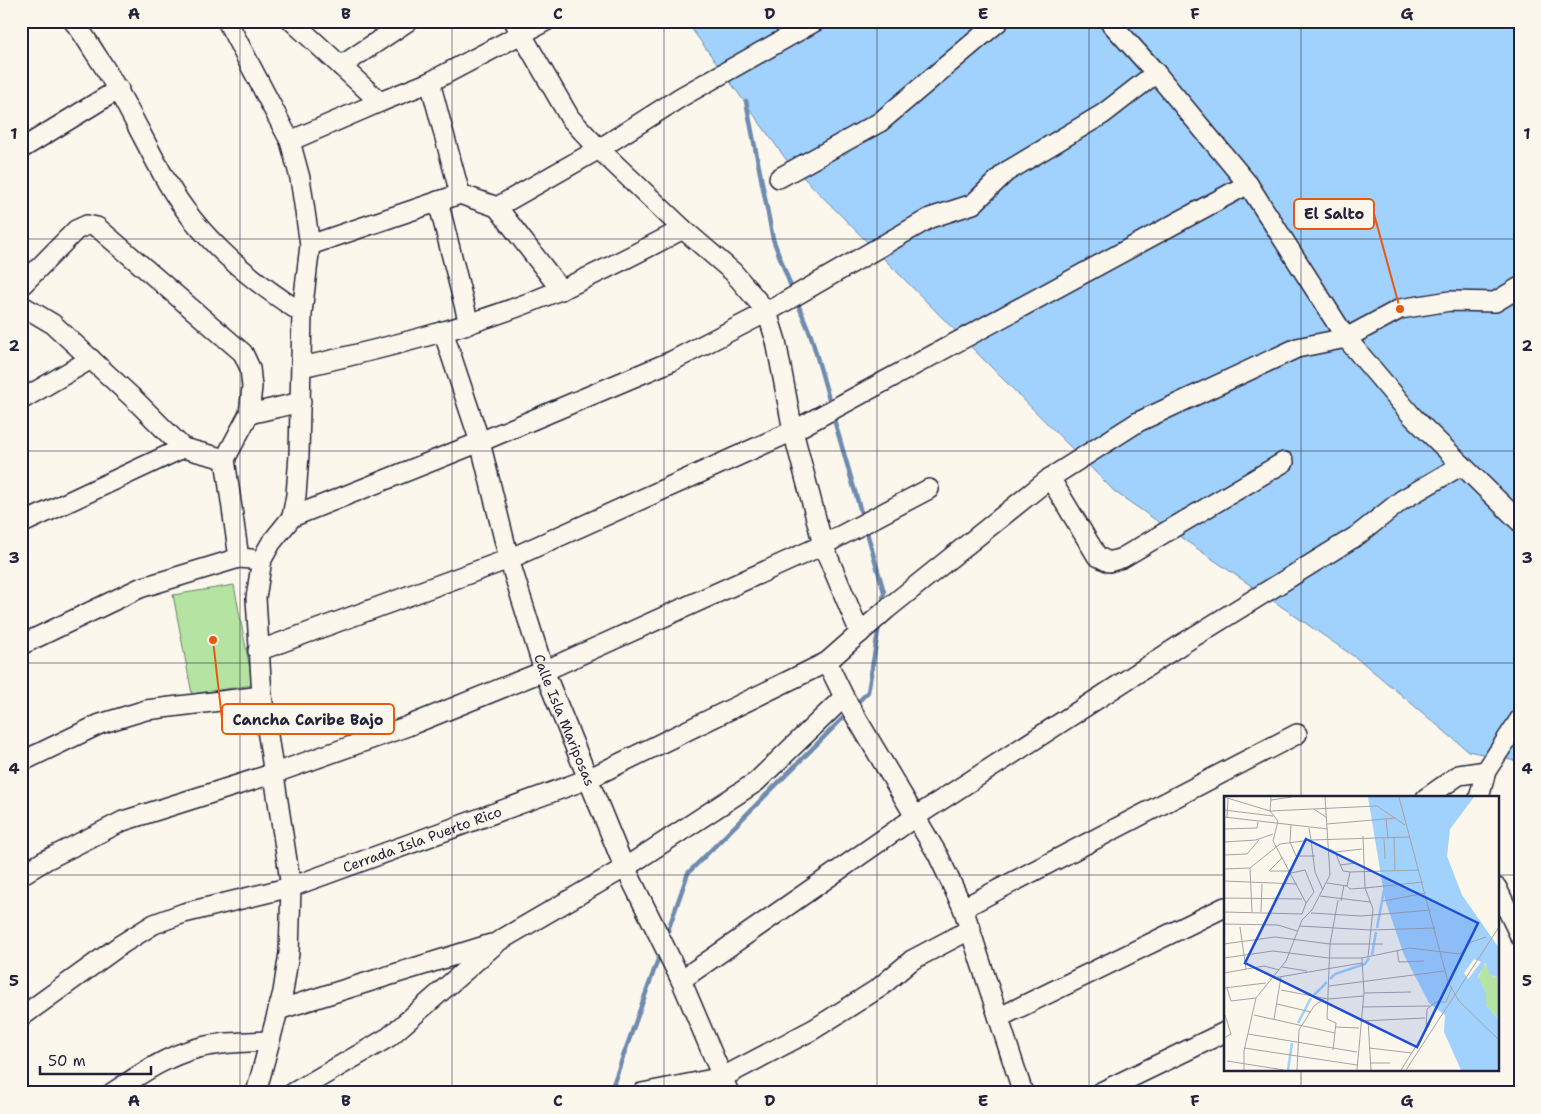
<svg xmlns="http://www.w3.org/2000/svg" width="1541" height="1114" font-family="'Shantell Sans',sans-serif">
<style>
.green{fill:#b5e3a2;stroke:#6c826e}
.water{fill:#a1d1fd;stroke:#6e8baf}
.lines{fill:none;stroke-linecap:round;stroke-linejoin:round}
.stream{stroke:#6e8baf;stroke-width:4.5}
.minor-casing{stroke:#22223b;stroke-width:22}
.minor{stroke:#fbf7ec;stroke-width:19}
.grid{fill:none;stroke:#22223b;stroke-width:1;stroke-opacity:0.55}
.labels{text-anchor:middle;stroke-width:4;stroke-linejoin:round;paint-order:stroke}
.street-label{font-size:14px;fill:#22223b;stroke:#fbf7ec}
.inset-river{fill:none;stroke:#a1d1fd;stroke-width:2.5}
.inset-road{fill:none;stroke:#a4a2a5;stroke-width:1}
.view{fill:#1d4ed8;fill-opacity:0.15;stroke:#1d4ed8;stroke-width:2.5}
.inset-edge{fill:none;stroke:#22223b;stroke-width:2.5}
.leader{fill:none;stroke:#e8590c;stroke-width:2}
.callout-dot{fill:#e8590c;stroke:#fbf7ec;stroke-width:2}
.callout{fill:#fbf7ec;stroke:#e8590c;stroke-width:2}
.callout-label{font-size:15px;text-anchor:middle;font-weight:bold;fill:#22223b}
.neatline{fill:none;stroke:#22223b;stroke-width:2}
.grid-label{font-size:16px;text-anchor:middle;font-weight:bold;fill:#22223b}
</style>
<rect width="100%" height="100%" fill="#fbf7ec"/>
<filter id="ink" filterUnits="userSpaceOnUse"><feTurbulence type="fractalNoise" baseFrequency=".02" numOctaves="2"/><feDisplacementMap in="SourceGraphic" scale="10" xChannelSelector="R" yChannelSelector="G"/><feConvolveMatrix kernelMatrix="1 2 1 2 8 2 1 2 1" color-interpolation-filters="sRGB"/></filter>
<g filter="url(#ink)">
<!-- green -->
<path class="green" d="M 234,585 L 253,685 L 192,694 L 173,595 Z"/>
<!-- water -->
<path class="water" d="M 686,21 L 1520,21 L 1520,762 L 1468,751 L 1362,662 L 1115,492 L 788,162 Z"/>
<g class="lines">
<!-- stream -->
<g class="stream">
<path d="M 746,101 L 773,239 L 793,292"/>
<path d="M 796,299 L 811,336 L 831,406"/>
<path d="M 833,416 L 863,519"/>
<path d="M 866,529 L 884,592 L 882,606"/>
<path d="M 854,706 L 868,692 L 879,626"/>
<path d="M 666,936 L 688,873 L 849,712"/>
<path d="M 610,1093 L 661,951"/>
</g>
<defs>
<g id="minor">
<path d="M 73,21 C 82,31 89,44 97,56 C 124,96 143,140 167,182 C 199,238 249,279 302,313"/>
<path d="M 227,21 L 290,141 L 300,178 L 310,245 L 302,313 L 299,455 L 296,495 L 292,517 L 271,543 L 262,559 L 256,598 L 262,696 L 291,887 L 289,953 L 283,992 L 256,1093"/>
<path d="M 292,21 L 380,102 L 430,82 L 460,194 L 497,207 L 599,149 L 683,229 L 733,272 L 767,312 L 776,341 L 793,431 L 823,545 L 860,633"/>
<path d="M 514,21 L 570,118 L 599,149 L 681,97 L 816,21"/>
<path d="M 1109,21 L 1156,73 L 1248,184 L 1346,338 L 1412,416 L 1520,522"/>
<path d="M 341,66 L 408,21"/>
<path d="M 430,82 L 546,21"/>
<path d="M 290,141 L 380,102"/>
<path d="M 21,149 L 119,89"/>
<path d="M 779,178 L 880,122 L 999,21"/>
<path d="M 438,201 L 469,324"/>
<path d="M 497,207 L 561,290"/>
<path d="M 310,245 L 460,194"/>
<path d="M 21,286 L 76,230 L 87,225 L 97,227 L 243,353 L 250,368 L 252,387 L 249,414 L 225,459"/>
<path d="M 21,305 L 53,324 L 134,399 L 183,448 L 225,459 L 239,558"/>
<path id="s1" d="M 443,331 L 480,442 L 509,559 L 544,671 L 620,857 L 681,980 L 729,1093"/>
<path d="M 302,367 C 389,347 477,326 560,290 C 602,272 643,250 683,229"/>
<path d="M 21,400 L 91,359"/>
<path d="M 249,414 L 301,402"/>
<path d="M 1050,478 L 1097,556 L 1109,562 L 1122,558 L 1284,462"/>
<path d="M 292,517 L 480,442 L 672,361 L 767,312 L 930,218 L 973,204 L 1006,172 L 1103,114 L 1156,73"/>
<path d="M 21,524 L 183,448"/>
<path d="M 21,645 L 140,588 L 239,558 L 251,559"/>
<path d="M 258,651 L 509,559 L 793,431 L 1248,184"/>
<path d="M 827,662 L 844,697 L 938,855 L 963,908 L 1023,1093"/>
<path d="M 21,762 L 100,724 L 146,710 L 262,696"/>
<path d="M 1426,798 L 1459,775 L 1486,771"/>
<path d="M 1479,798 L 1486,771 L 1520,719"/>
<path d="M 21,875 L 46,860 L 123,821 L 275,773 L 408,726 L 544,671 L 823,545 L 929,489"/>
<path d="M 1497,888 L 1520,936"/>
<path d="M 963,908 L 1297,734"/>
<path d="M 681,980 L 915,817 L 1182,644 L 1358,535 L 1402,500 L 1462,465"/>
<path d="M 278,1010 L 491,944"/>
<path id="s2" d="M 21,1017 L 122,944 L 154,924 L 184,913 L 291,887 L 588,779 L 827,662 L 887,609 L 1050,478 L 1138,422 L 1297,348 L 1346,338 L 1400,309 L 1450,301 L 1495,302 L 1520,287"/>
<path d="M 1000,1017 L 1225,907"/>
<path d="M 112,1093 C 139,1075 166,1056 198,1048 C 221,1042 245,1042 268,1041"/>
<path d="M 293,1093 L 389,1037 L 499,941 L 626,867 L 756,782 L 844,697"/>
<path d="M 642,1093 L 723,1077 L 814,1029 L 879,988 L 912,960 L 971,929"/>
<path d="M 1099,1093 L 1225,1032"/>
</g>
</defs>
<!-- minor casing -->
<use href="#minor" class="minor-casing"/>
<!-- minor -->
<use href="#minor" class="minor"/>
</g>
</g>
<!-- grid -->
<path class="grid" d="M 240,21 L 240,1093M 452,21 L 452,1093M 664,21 L 664,1093M 877,21 L 877,1093M 1089,21 L 1089,1093M 1301,21 L 1301,798M 21,239 L 1520,239M 21,451 L 1520,451M 21,663 L 1520,663M 21,875 L 1225,875M 1497,875 L 1520,875M 1301,1070 L 1301,1093"/>
<g class="labels">
<!-- street labels -->
<g class="street-label">
<text dy="5" stroke="none"><textPath href="#s1" startOffset="408">Calle Isla Mariposas</textPath></text>
<text dy="5" stroke="none"><textPath href="#s2" startOffset="444">Cerrada Isla Puerto Rico</textPath></text>
</g>
</g>
<!-- overview -->
<g transform="translate(1224 796)">
<rect width="275" height="275" fill="#fbf7ec"/>
<path d="M 260,167 L 268,180 L 275,182 L 275,224 L 262,209 L 262,197 L 254,183 Z" fill="#b5e3a2"/>
<path d="M 144,1 L 250,1 L 226,33 L 223,60 L 238,99 L 275,152 L 275,182 L 266,179 L 261,167 L 254,181 L 262,197 L 262,209 L 275,224 L 275,274 L 237,274 L 220,236 L 221,219 L 205,207 L 180,159 L 161,104 ZM 250,163 L 257,166 L 244,183 L 240,177 Z" fill="#a1d1fd" fill-rule="evenodd"/>
<path class="inset-river" d="M 153,132 L 160,94M 148,159 L 152,136M 106,183 L 111,178 L 141,168 L 145,162M 90,199 L 103,186M 74,227 L 87,202M 64,274 L 68,247"/>
<path class="inset-road" d="M 0,1 L 46,15 L 47,1M 175,1 L 224,186 L 235,205 L 275,244M 47,4 L 68,1M 90,13 L 103,22M 0,14 L 49,20M 0,21 L 104,33M 3,22 L 4,2M 162,23 L 164,43M 103,28 L 172,22M 67,29 L 66,46 L 72,60 L 91,60M 85,32 L 87,44 L 185,41M 0,33 L 33,32 L 34,26M 139,40 L 141,92 L 199,86M 170,42 L 171,75M 160,43 L 161,63M 0,46 L 32,44 L 49,38M 106,53 L 111,56 L 119,75 L 126,76 L 123,90 L 126,93 L 141,92 L 149,113 L 144,161M 111,56 L 138,53M 0,59 L 23,58 L 35,44M 116,69 L 132,67M 26,72 L 28,116M 0,73 L 26,72 L 56,48 L 87,44 L 91,76 L 99,94M 45,75 L 65,75M 45,75 L 58,62M 126,76 L 195,74M 67,77 L 81,74 L 90,96 L 82,107M 0,85 L 73,88M 103,87 L 123,90M 96,100 L 146,106M 0,102 L 78,103M 117,105 L 120,89M 159,105 L 202,97M 0,116 L 78,118M 37,116 L 38,88M 87,117 L 137,120 L 207,114M 78,118 L 82,107 L 49,45 L 54,25 L 46,15 L 153,10 L 181,29M 0,128 L 54,129 L 73,135M 75,130 L 147,134 L 211,132M 16,131 L 22,173M 0,148 L 51,141 L 106,148 L 159,148M 173,154 L 175,166 L 200,165M 0,162 L 49,155 L 105,162 L 138,162 L 186,152 L 236,158 L 247,146 L 262,141M 58,171 L 83,175M 0,177 L 40,170 L 55,174M 49,182 L 138,167M 105,190 L 220,175M 0,192 L 42,187M 3,192 L 7,205 L 32,202M 57,194 L 104,203 L 140,200M 140,197 L 187,196M 53,208 L 87,216M 138,211 L 206,210M 30,219 L 111,237M 50,223 L 57,181M 136,225 L 201,222M 144,225 L 147,274M 112,231 L 135,232M 202,235 L 203,213 L 212,206 L 222,206 L 228,191M 24,238 L 133,256M 0,242 L 7,238 L 1,219M 20,252 L 133,269M 145,252 L 188,257M 109,254 L 112,227 L 103,223 L 106,148 L 114,104M 3,265 L 60,274M 146,267 L 166,267M 20,274 L 20,255 L 32,202 L 62,165 L 78,124 L 88,114 L 106,79 L 101,1M 73,274 L 75,234 L 90,210 L 101,202M 133,274 L 140,197 L 138,162M 177,274 L 206,228M 182,274 L 275,131"/>
<path class="view" d="M 82,43 L 254,127 L 193,251 L 21,167 Z"/>
<rect width="275" height="275" class="inset-edge"/>
</g>
<!-- callouts -->
<path class="leader" d="M1400 309L1374 214M213 640L222 719"/>
<g class="callout-dot">
<circle cx="1400" cy="309" r="5"/>
<circle cx="213" cy="640" r="5"/>
</g>
<g class="callout">
<rect x="1294" y="199" width="80" height="30" rx="5"/>
<rect x="222" y="704" width="172" height="30" rx="5"/>
</g>
<g class="callout-label">
<text x="1334" y="219">El Salto</text>
<text x="308" y="725">Cancha Caribe Bajo</text>
</g>
<!-- margin -->
<rect width="1541" height="1114" fill="none" stroke="#fbf7ec" stroke-width="55"/>
<!-- scale -->
<path d="M40 1066v8h111v-8" fill="none" stroke="#22223b" stroke-width="2.5"/>
<text x="48" y="1066" font-size="15" fill="#22223b" stroke="#fbf7ec" stroke-width="4" paint-order="stroke">50 m</text>
<rect x="28" y="28" width="1486" height="1058" class="neatline"/>
<g class="grid-label">
<text x="134" y="19">A</text>
<text x="346" y="19">B</text>
<text x="558" y="19">C</text>
<text x="770" y="19">D</text>
<text x="983" y="19">E</text>
<text x="1195" y="19">F</text>
<text x="1407" y="19">G</text>
<text x="14" y="139">1</text>
<text x="1527" y="139">1</text>
<text x="14" y="351">2</text>
<text x="1527" y="351">2</text>
<text x="14" y="563">3</text>
<text x="1527" y="563">3</text>
<text x="14" y="774">4</text>
<text x="1527" y="774">4</text>
<text x="14" y="986">5</text>
<text x="1527" y="986">5</text>
<text x="134" y="1106">A</text>
<text x="346" y="1106">B</text>
<text x="558" y="1106">C</text>
<text x="770" y="1106">D</text>
<text x="983" y="1106">E</text>
<text x="1195" y="1106">F</text>
<text x="1407" y="1106">G</text>
</g>
</svg>
